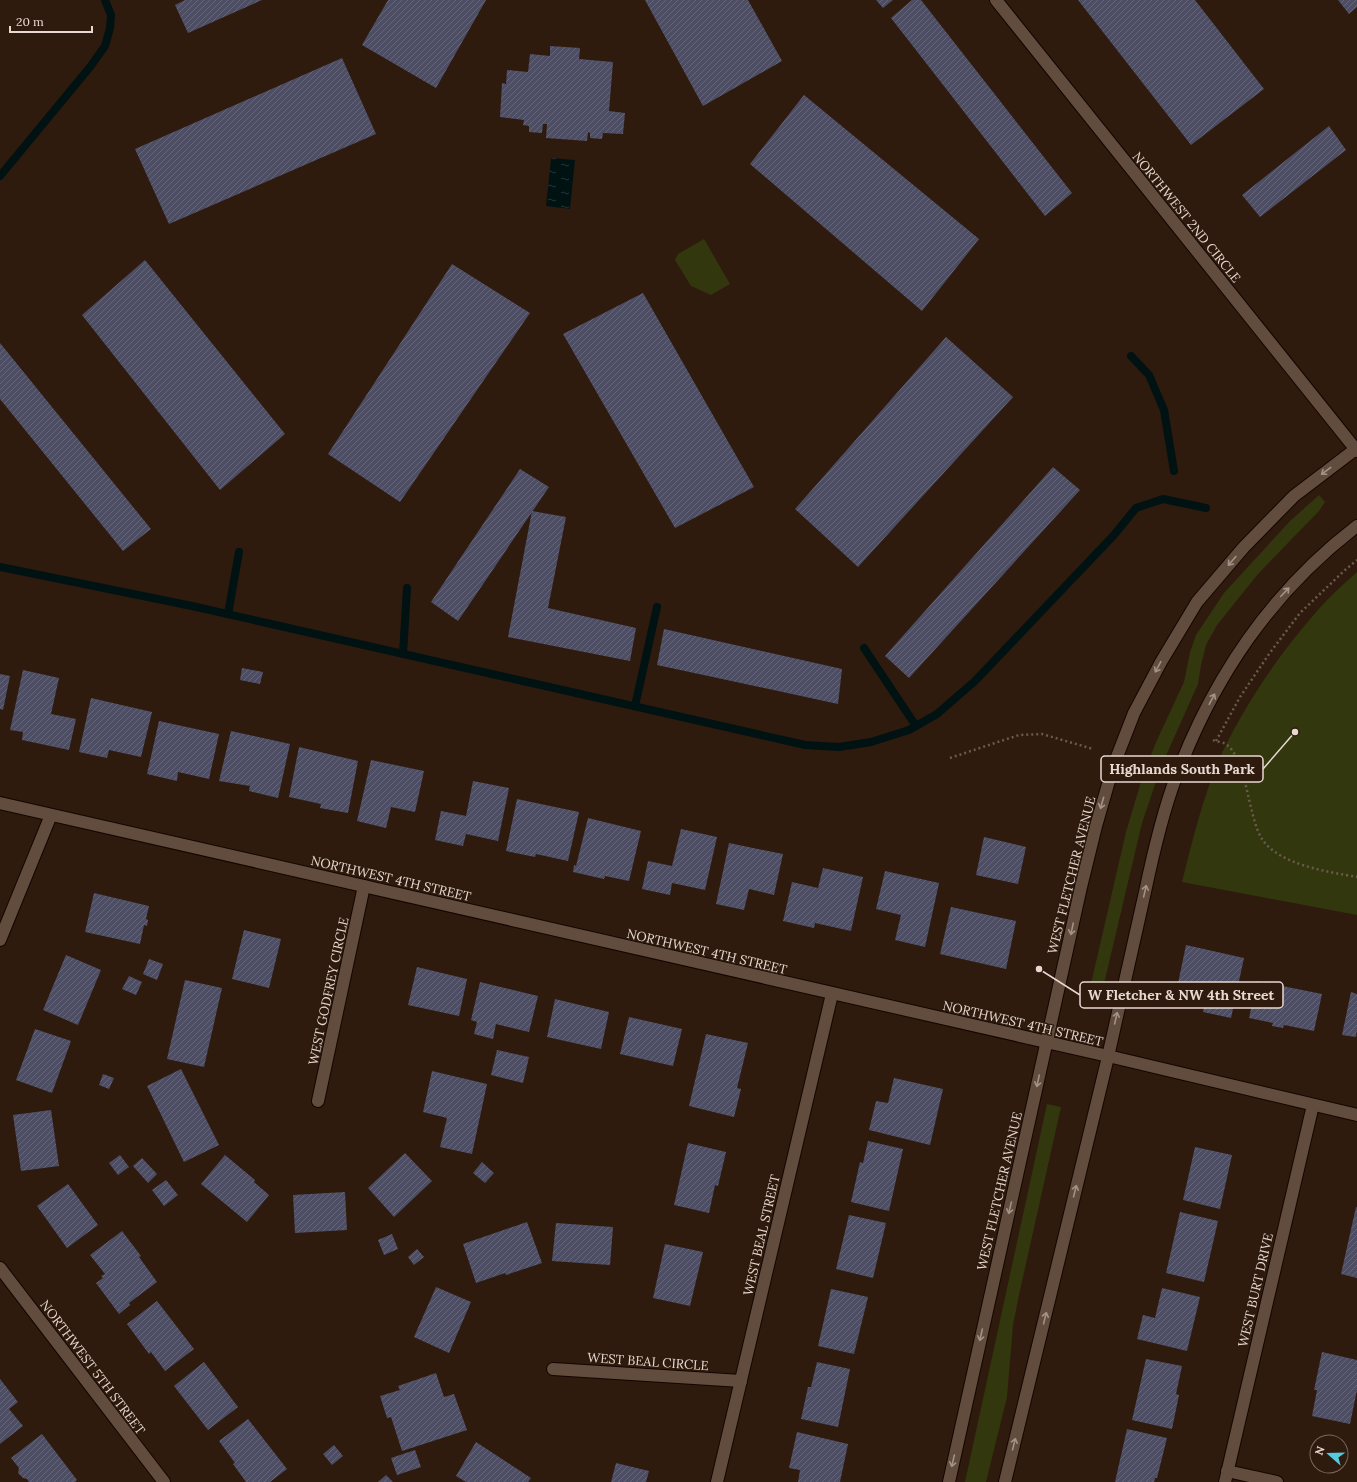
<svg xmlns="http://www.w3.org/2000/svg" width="1357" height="1482" font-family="Lora,serif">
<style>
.green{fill:#32370e}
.water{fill:url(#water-ripples)}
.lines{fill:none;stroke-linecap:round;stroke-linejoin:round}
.stream{stroke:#011213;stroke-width:8}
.building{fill:url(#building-hatch)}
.street-casing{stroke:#150500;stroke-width:14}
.secondary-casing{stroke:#150500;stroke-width:14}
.path{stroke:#6b5a4e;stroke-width:2.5;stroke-dasharray:2 3;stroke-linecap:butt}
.street{stroke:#624c3e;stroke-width:12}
.secondary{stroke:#624c3e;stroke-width:12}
.oneway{stroke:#a49288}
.labels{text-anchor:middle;stroke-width:3;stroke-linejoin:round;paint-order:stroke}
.street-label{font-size:13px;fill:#e7d9d1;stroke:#2e1b0e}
.leader{fill:none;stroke:#e7d9d1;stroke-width:1.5}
.callout-dot{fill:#e7d9d1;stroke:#2e1b0e;stroke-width:1.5}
.callout{fill:#2e1b0e;stroke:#e7d9d1;stroke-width:1.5}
.callout-label{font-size:14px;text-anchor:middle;font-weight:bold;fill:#e7d9d1}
</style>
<defs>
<pattern id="water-ripples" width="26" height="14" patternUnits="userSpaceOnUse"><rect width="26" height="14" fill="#011213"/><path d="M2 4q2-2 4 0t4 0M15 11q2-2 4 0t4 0" fill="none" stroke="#263434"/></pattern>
<pattern id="building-hatch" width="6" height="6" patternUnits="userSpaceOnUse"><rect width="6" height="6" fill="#4d4d64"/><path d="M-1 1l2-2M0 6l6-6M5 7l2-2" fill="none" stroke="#676679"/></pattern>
</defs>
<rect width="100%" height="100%" fill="#2e1b0e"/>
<!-- green -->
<g class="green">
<path d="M 704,239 L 730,284 L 711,295 L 691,286 L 675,260 L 678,254 Z"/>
<path d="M 1319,495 L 1325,502 L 1319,511 L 1258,574 L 1217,625 L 1206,645 L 1201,665 L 1198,684 L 1161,767 L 1142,823 L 1099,1005 L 1087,1001 L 1126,832 L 1143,775 L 1157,740 L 1184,682 L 1190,652 L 1196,635 L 1224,593 L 1290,521 Z"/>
<path d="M 1357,572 L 1357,915 L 1182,882 C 1193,838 1204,792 1223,751 C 1249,697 1287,643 1328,599 C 1337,590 1347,581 1357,572 Z"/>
<path d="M 1047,1104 L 1061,1107 L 1019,1295 L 1013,1325 L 1007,1397 L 986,1482 L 965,1482 Z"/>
</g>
<!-- water -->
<path class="water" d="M 551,158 L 575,160 L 570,209 L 546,206 Z"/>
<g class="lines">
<!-- stream -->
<g class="stream">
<path d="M 0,176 L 90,67 L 105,46 L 110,28 L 111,15 L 105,0"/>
<path d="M 1131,356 L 1149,375 L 1164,410 L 1174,471"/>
<path d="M 0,567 L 192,606 L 805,745 L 839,747 L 871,742 L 909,730 L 937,714 L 975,681 L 1114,535 L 1136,508 L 1163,499 L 1206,508"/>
<path d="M 228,614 L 239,552"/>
<path d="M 864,648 L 916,726"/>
<path d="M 403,654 L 407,588"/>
<path d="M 635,706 L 657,607"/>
</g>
</g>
<!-- building -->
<g class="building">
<path d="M 185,0 L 262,0 L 188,33 L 175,5 Z"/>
<path d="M 388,0 L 486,0 L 436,88 L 362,45 Z"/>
<path d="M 645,0 L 748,0 L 782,61 L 703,106 Z"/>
<path d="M 876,0 L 893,0 L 883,8 Z"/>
<path d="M 912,0 L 921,0 L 1072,193 L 1045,216 L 891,18 Z"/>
<path d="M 1078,0 L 1195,0 L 1264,89 L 1191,145 Z"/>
<path d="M 1338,0 L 1357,0 L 1357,7 L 1349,14 Z"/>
<path d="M 550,46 L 580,48 L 579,59 L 613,62 L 609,111 L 625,113 L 623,134 L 603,133 L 602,139 L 590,138 L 590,133 L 588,132 L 587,141 L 546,138 L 547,124 L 543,124 L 542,133 L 529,132 L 529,126 L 523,125 L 524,120 L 500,117 L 502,83 L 506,84 L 507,70 L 528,72 L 530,54 L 550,56 Z"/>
<path d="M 342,58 L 376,134 L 169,224 L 135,149 Z"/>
<path d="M 804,95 L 979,239 L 922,311 L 750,164 Z"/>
<path d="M 1329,126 L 1346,150 L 1260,217 L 1242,195 Z"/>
<path d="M 145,260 L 285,434 L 220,490 L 82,315 Z"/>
<path d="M 452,264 L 530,313 L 400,502 L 328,454 Z"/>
<path d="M 643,293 L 754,487 L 675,528 L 563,334 Z"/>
<path d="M 946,337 L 1013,397 L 858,567 L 795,509 Z"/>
<path d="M 0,343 L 151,529 L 123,551 L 0,399 Z"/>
<path d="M 1053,467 L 1080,490 L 909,678 L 885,656 Z"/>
<path d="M 520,469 L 549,487 L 458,621 L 431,602 Z"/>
<path d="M 532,511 L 566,517 L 548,608 L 636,628 L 630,661 L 508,637 Z"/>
<path d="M 664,629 L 842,669 L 838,704 L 657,665 Z"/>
<path d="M 242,668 L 263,672 L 260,684 L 240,680 Z"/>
<path d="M 23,670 L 59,678 L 51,714 L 76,719 L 69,750 L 22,740 L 23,732 L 10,730 Z"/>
<path d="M 0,674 L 10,676 L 3,710 L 0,709 Z"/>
<path d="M 91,698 L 152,712 L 141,757 L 109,750 L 107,758 L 79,752 Z"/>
<path d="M 159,721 L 219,734 L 209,779 L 178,772 L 177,781 L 147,774 Z"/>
<path d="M 231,731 L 290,744 L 278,798 L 249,791 L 250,786 L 219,781 Z"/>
<path d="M 299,747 L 358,761 L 348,813 L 320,808 L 321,804 L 289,797 Z"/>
<path d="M 371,760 L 424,771 L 415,812 L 391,807 L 386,828 L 357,821 Z"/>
<path d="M 473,781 L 509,788 L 498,841 L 466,834 L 463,846 L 435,840 L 441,811 L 466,816 Z"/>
<path d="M 517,799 L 579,812 L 568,861 L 536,854 L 535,857 L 506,851 Z"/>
<path d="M 588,818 L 641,831 L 629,881 L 605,876 L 604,879 L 573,872 L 574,865 L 576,866 Z"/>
<path d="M 681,829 L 717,837 L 705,890 L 672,883 L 670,895 L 642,889 L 648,861 L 672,866 Z"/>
<path d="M 984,837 L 1026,847 L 1018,884 L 976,875 Z"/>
<path d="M 729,843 L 783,854 L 774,895 L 749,889 L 744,910 L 716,904 Z"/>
<path d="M 823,868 L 863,877 L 851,931 L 815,923 L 814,928 L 783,921 L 792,882 L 818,888 Z"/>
<path d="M 885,871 L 939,883 L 925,947 L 895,940 L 901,915 L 876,909 Z"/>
<path d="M 94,893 L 149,906 L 146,919 L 148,920 L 147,926 L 144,925 L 140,944 L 85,932 Z"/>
<path d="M 951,907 L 1016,921 L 1006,969 L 940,954 Z"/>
<path d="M 244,930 L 281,939 L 269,988 L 232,979 Z"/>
<path d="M 1186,945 L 1244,958 L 1231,1018 L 1203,1012 L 1207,995 L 1177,988 Z"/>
<path d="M 66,955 L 101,970 L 78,1025 L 43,1010 Z"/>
<path d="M 149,959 L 163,964 L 157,980 L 143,974 Z"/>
<path d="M 417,967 L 467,979 L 459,1016 L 408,1005 Z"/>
<path d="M 129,976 L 142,982 L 136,995 L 122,989 Z"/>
<path d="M 185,980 L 222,988 L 204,1067 L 167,1059 Z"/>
<path d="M 1257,981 L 1322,994 L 1314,1031 L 1284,1025 L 1283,1028 L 1272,1026 L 1273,1023 L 1249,1018 Z"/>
<path d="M 480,982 L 538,996 L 529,1032 L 496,1024 L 493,1039 L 474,1034 L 477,1022 L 471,1020 Z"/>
<path d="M 1351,992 L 1357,994 L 1357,1030 L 1356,1037 L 1342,1035 Z"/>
<path d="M 555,999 L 609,1012 L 601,1049 L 547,1037 Z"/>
<path d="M 629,1017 L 682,1029 L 673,1066 L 620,1054 Z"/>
<path d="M 35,1029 L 71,1041 L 52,1093 L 16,1080 Z"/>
<path d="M 706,1034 L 748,1043 L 737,1088 L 741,1089 L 734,1117 L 689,1106 Z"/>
<path d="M 497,1050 L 529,1057 L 523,1083 L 491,1075 Z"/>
<path d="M 181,1069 L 219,1145 L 184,1162 L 147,1086 Z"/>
<path d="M 432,1071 L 487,1084 L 472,1154 L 440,1147 L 447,1118 L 423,1112 Z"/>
<path d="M 103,1074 L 114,1078 L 109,1089 L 99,1085 Z"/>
<path d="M 894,1078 L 943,1089 L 930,1145 L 869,1130 L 876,1101 L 888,1103 Z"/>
<path d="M 51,1110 L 59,1166 L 21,1171 L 13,1115 Z"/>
<path d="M 868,1141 L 903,1149 L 889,1211 L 851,1202 L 860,1162 L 863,1163 Z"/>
<path d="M 688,1143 L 726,1152 L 718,1186 L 715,1185 L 709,1213 L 674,1205 Z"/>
<path d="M 1195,1147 L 1232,1155 L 1220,1209 L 1183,1200 Z"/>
<path d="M 405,1153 L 432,1181 L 394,1217 L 368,1188 Z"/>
<path d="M 120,1155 L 129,1167 L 118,1175 L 109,1163 Z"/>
<path d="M 225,1155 L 255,1180 L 254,1182 L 269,1195 L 247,1222 L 201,1184 Z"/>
<path d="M 142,1158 L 157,1174 L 148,1183 L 133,1166 Z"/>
<path d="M 482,1162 L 494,1173 L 485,1183 L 473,1173 Z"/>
<path d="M 166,1180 L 178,1195 L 164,1206 L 152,1190 Z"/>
<path d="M 68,1184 L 98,1225 L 67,1248 L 37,1206 Z"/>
<path d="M 345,1192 L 347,1230 L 295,1233 L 293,1195 Z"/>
<path d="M 1356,1207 L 1357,1207 L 1357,1278 L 1341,1274 Z"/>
<path d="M 1180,1212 L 1218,1221 L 1204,1282 L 1166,1273 Z"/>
<path d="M 849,1215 L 886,1223 L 873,1278 L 836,1269 Z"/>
<path d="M 527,1222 L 542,1263 L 506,1275 L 505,1273 L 476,1283 L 463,1244 Z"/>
<path d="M 556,1223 L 613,1227 L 610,1265 L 552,1261 Z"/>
<path d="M 122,1231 L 141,1256 L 139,1257 L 157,1282 L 129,1303 L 130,1305 L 119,1314 L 96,1283 L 103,1278 L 101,1276 L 105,1274 L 90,1255 Z"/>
<path d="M 392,1234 L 398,1249 L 384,1255 L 378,1240 Z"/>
<path d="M 665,1244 L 703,1252 L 690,1306 L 653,1298 Z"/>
<path d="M 417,1249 L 424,1257 L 414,1265 L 408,1257 Z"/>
<path d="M 436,1287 L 471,1302 L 449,1353 L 414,1337 Z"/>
<path d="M 1162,1288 L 1200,1297 L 1187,1351 L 1137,1339 L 1143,1315 L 1155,1318 Z"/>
<path d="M 831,1289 L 868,1297 L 854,1354 L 818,1346 Z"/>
<path d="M 157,1301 L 194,1349 L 165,1371 L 151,1352 L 149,1354 L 127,1324 Z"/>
<path d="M 1322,1352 L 1357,1360 L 1357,1390 L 1350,1424 L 1312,1416 L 1317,1390 L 1314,1390 Z"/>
<path d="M 1146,1359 L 1182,1366 L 1176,1394 L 1179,1395 L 1172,1429 L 1132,1420 Z"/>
<path d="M 204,1362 L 238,1407 L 208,1430 L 174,1386 Z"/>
<path d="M 817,1362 L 850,1369 L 838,1427 L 801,1419 L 808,1387 L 811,1387 Z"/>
<path d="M 436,1373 L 444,1397 L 454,1394 L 467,1430 L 402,1451 L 391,1417 L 387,1418 L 380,1396 L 400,1390 L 398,1386 Z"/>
<path d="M 0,1379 L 18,1402 L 9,1409 L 23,1426 L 0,1444 Z"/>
<path d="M 248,1419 L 287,1469 L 270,1482 L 246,1482 L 233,1464 L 235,1463 L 219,1441 Z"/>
<path d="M 1127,1429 L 1167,1438 L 1157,1478 L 1155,1478 L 1154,1482 L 1115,1482 Z"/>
<path d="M 797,1432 L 848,1444 L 840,1482 L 798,1482 L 800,1470 L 789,1468 Z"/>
<path d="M 42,1434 L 77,1480 L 75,1482 L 29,1482 L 27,1479 L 23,1478 L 18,1473 L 19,1468 L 11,1458 Z"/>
<path d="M 476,1442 L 531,1478 L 528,1482 L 466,1482 L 456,1476 Z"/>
<path d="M 334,1445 L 343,1456 L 332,1465 L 323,1454 Z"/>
<path d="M 415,1450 L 421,1467 L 397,1475 L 391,1458 Z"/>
<path d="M 616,1463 L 649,1471 L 646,1482 L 611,1482 Z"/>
<path d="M 386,1475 L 393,1482 L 378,1482 Z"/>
</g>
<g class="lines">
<defs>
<g id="street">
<path d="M 996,0 L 1357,451"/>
<path d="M 0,803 L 1108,1056 L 1357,1115"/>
<path d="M 0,940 L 51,815"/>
<path d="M 318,1101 L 364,886"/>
<path d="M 0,1268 L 164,1482"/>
<path d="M 553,1369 L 741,1381"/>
<path d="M 1227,1471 L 1277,1482"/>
<path d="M 717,1482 L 832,994"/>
<path d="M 1225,1482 L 1313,1105"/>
</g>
<g id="secondary">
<path d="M 949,1482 L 1081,887 L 1096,826 L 1113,767 L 1134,713 L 1161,662 L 1197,602 L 1244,547 L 1294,496 L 1357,448"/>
<path d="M 1005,1482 C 1039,1342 1073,1201 1107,1061 C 1120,1005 1132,948 1145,892 C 1153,854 1162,814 1176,777 C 1214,676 1271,592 1357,526"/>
</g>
</defs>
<!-- street casing -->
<use href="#street" class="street-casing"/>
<!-- secondary casing -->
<use href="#secondary" class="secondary-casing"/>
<!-- path -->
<g class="path">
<path d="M 1213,740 C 1217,742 1224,742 1227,745 C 1247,760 1248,817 1262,839 C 1279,865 1329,872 1357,877"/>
<path d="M 1216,741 L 1240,697 L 1269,654 L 1300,613 L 1345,570 L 1357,560"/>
<path d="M 950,758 L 1019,735 L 1042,734 L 1093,749"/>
</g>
<!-- street -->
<use href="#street" class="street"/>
<!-- secondary -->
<use href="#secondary" class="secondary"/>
</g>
<!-- one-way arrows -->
<defs><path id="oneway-shaft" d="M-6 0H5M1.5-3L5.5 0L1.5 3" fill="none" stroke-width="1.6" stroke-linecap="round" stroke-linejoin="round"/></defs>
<g class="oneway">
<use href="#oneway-shaft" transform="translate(1326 471) rotate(143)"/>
<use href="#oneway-shaft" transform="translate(1232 561) rotate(130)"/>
<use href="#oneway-shaft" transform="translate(1285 592) rotate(-46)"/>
<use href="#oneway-shaft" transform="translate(1158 667) rotate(118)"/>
<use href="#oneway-shaft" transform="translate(1212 699) rotate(-62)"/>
<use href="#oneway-shaft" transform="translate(1102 803) rotate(106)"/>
<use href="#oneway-shaft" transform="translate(1145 891) rotate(-77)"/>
<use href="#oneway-shaft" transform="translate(1072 929) rotate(102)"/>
<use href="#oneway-shaft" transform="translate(1116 1018) rotate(-77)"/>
<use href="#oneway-shaft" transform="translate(1038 1081) rotate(102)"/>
<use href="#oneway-shaft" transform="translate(1075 1191) rotate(-76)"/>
<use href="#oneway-shaft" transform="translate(1010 1208) rotate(103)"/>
<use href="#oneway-shaft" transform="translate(1045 1318) rotate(-76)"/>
<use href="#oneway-shaft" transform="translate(981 1335) rotate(103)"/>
<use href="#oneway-shaft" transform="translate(1014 1444) rotate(-76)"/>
<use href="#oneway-shaft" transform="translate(953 1461) rotate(103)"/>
</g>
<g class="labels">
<!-- street labels -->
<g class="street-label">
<text transform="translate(1187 217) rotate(51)" y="5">NORTHWEST 2ND CIRCLE</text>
<text transform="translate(1071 875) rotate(-76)" y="5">WEST FLETCHER AVENUE</text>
<text transform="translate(391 878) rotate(13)" y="5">NORTHWEST 4TH STREET</text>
<text transform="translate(707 951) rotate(13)" y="5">NORTHWEST 4TH STREET</text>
<text transform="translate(328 991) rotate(-78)" y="5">WEST GODFREY CIRCLE</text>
<text transform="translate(1023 1023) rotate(13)" y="5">NORTHWEST 4TH STREET</text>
<text transform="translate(999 1191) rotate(-77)" y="5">WEST FLETCHER AVENUE</text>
<text transform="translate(761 1235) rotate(-77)" y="5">WEST BEAL STREET</text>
<text transform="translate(1255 1290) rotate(-77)" y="5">WEST BURT DRIVE</text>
<text transform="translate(648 1361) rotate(4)" y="5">WEST BEAL CIRCLE</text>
<text transform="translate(93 1367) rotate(53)" y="5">NORTHWEST 5TH STREET</text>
</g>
</g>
<!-- callouts -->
<path class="leader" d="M1295 732L1263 769M1039 969L1080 995"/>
<g class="callout-dot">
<circle cx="1295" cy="732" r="4"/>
<circle cx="1039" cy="969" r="4"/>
</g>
<g class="callout">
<rect x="1101" y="756" width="162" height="26" rx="4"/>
<rect x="1080" y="982" width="203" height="26" rx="4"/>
</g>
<g class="callout-label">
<text x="1182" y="774">Highlands South Park</text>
<text x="1181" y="1000">W Fletcher &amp; NW 4th Street</text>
</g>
<!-- north arrow -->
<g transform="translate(1329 1454) rotate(290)"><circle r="19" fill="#2e1b0e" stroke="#78675c"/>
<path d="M0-3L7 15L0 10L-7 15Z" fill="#55cadf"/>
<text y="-6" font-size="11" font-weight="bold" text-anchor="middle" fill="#e7d9d1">N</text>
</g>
<!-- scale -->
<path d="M10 26v6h82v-6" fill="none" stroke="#e7d9d1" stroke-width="2"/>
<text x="16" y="26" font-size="12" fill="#e7d9d1" stroke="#2e1b0e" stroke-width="3" paint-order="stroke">20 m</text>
</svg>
